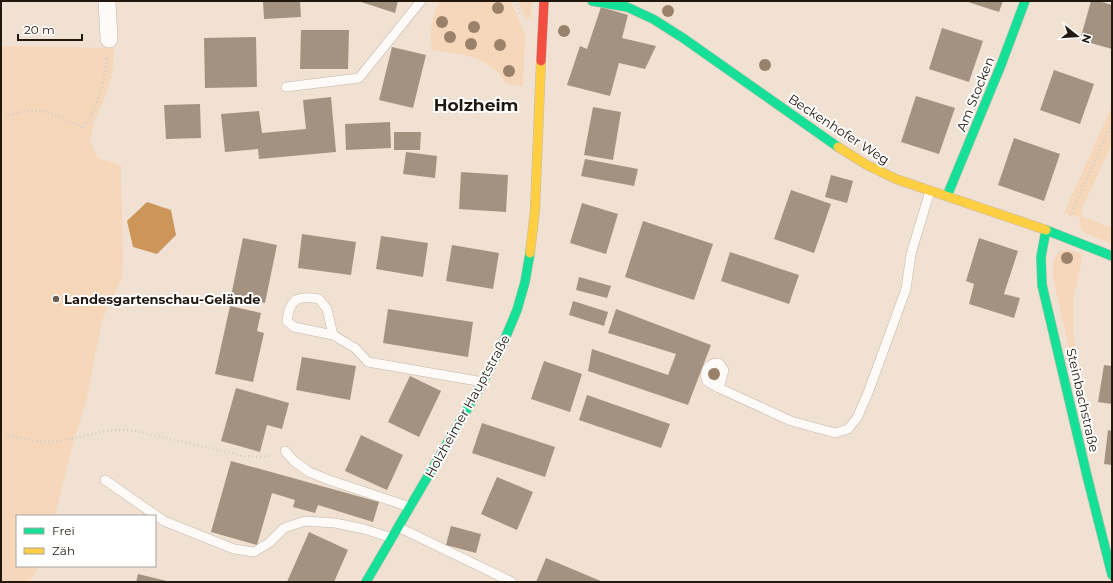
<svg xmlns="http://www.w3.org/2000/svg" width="1113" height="583" font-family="Montserrat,sans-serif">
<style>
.green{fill:#f6d7b9}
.water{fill:#cc955a}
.building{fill:#a49280}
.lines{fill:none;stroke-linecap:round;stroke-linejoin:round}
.lane-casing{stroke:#c3b6aa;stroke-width:10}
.street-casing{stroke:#c3b6aa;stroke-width:18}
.fast-casing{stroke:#c3b6aa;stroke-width:10}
.slow-casing{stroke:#c3b6aa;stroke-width:10}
.jam-casing{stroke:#c3b6aa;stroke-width:10}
.path{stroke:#d2cdca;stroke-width:2.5;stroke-dasharray:1 3;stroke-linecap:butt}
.lane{stroke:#fdfaf8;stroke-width:9}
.street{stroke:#fdfaf8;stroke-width:17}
.fast{stroke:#16e098;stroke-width:9}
.slow{stroke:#ffcf43;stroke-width:9}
.jam{stroke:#f24e42;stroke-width:9}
.tree{fill:#9a826a}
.poi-dot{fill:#6a5e53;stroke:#fff;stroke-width:1.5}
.labels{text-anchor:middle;stroke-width:4;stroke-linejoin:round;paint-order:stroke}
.street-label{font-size:13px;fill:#22180e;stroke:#fff}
.poi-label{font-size:13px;font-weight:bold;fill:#22180e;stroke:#fff;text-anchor:start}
.district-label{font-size:17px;font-weight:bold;fill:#22180e;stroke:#fff}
</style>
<rect width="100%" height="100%" fill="#f1e1d2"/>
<!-- green -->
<g class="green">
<path d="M 440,1 L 510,1 L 515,10 L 525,36 L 523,86 L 506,84 C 503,80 500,75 497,71 C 480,55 454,53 432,50 C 430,32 431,17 440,1 Z"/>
<path d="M 518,1 L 532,1 L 531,17 L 527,18 L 525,17 Z"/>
<path d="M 1,46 L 114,48 L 112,75 L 105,97 L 94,122 L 90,141 L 98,158 L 121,165 L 123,257 L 122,278 L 102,320 L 86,402 L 73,443 L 55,516 L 17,516 L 17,566 L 39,566 L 29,582 L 1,582 Z"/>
<path d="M 1112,106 L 1112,144 L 1083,206 L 1081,216 L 1112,228 L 1112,244 L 1082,231 L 1080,224 L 1080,217 L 1064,213 Z"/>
<path d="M 1062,250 L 1069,250 L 1083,254 L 1073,300 L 1073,335 L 1084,395 L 1081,401 L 1053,277 C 1053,267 1052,256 1062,250 Z"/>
</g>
<!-- water -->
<path class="water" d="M 147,202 L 171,210 L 176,235 L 157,254 L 133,247 L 127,221 Z"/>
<!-- building -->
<g class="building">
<path d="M 263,1 L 300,1 L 301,17 L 264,19 Z"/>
<path d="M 358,1 L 398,1 L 395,13 Z"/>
<path d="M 965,1 L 1003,1 L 999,12 Z"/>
<path d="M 1091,1 L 1099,1 L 1112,5 L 1112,49 L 1080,40 Z"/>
<path d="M 601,7 L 628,15 L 622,38 L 656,46 L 645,69 L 619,63 L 610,96 L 567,85 L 580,46 L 587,49 Z"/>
<path d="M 942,28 L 983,41 L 969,82 L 929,69 Z"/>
<path d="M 301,30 L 349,30 L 348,69 L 300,69 Z"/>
<path d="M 256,37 L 257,87 L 205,88 L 204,38 Z"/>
<path d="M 392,47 L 426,55 L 413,108 L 379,100 Z"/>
<path d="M 1054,70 L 1094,84 L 1080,124 L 1040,110 Z"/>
<path d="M 916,96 L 955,108 L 939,154 L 901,142 Z"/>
<path d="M 331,97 L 336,152 L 259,159 L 258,149 L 225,152 L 221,114 L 259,111 L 262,133 L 306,129 L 303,100 Z"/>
<path d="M 200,104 L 201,138 L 166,139 L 164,105 Z"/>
<path d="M 593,107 L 621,112 L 613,160 L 584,155 Z"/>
<path d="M 390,122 L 391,148 L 346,150 L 345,124 Z"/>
<path d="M 394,132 L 421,132 L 420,150 L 394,150 Z"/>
<path d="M 1014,138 L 1060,154 L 1044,201 L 998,185 Z"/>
<path d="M 406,152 L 437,156 L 435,178 L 403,174 Z"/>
<path d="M 585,159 L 638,169 L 634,186 L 581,176 Z"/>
<path d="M 461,172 L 508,175 L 506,212 L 459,209 Z"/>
<path d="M 831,175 L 853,181 L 847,203 L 825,197 Z"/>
<path d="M 791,190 L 831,204 L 814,253 L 774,239 Z"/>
<path d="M 582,203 L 618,214 L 606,254 L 570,243 Z"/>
<path d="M 643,221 L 713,244 L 694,300 L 625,277 Z"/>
<path d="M 302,234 L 356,242 L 351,275 L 298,268 Z"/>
<path d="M 381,236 L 428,243 L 423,277 L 376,269 Z"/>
<path d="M 243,238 L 277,245 L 265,303 L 231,296 Z"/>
<path d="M 979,238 L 1018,251 L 1004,294 L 1020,298 L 1014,318 L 969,304 L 974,284 L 966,281 Z"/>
<path d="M 452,245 L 499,253 L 493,289 L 446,281 Z"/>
<path d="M 730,252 L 799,275 L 789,304 L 721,281 Z"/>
<path d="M 579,277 L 611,286 L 607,298 L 576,290 Z"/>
<path d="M 573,301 L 608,312 L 604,326 L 569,315 Z"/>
<path d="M 230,306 L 261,313 L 257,331 L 264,333 L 253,382 L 215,374 Z"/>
<path d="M 388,309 L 473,322 L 468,357 L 383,343 Z"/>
<path d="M 616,309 L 711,345 L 688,405 L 588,371 L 592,349 L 668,375 L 676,354 L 608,333 Z"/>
<path d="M 302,357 L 356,366 L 350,400 L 296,390 Z"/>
<path d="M 544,361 L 582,374 L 570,412 L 531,399 Z"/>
<path d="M 1104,365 L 1112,366 L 1112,404 L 1098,402 Z"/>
<path d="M 410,376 L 441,391 L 419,437 L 388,422 Z"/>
<path d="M 236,388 L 289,403 L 282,429 L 267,425 L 260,452 L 221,441 Z"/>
<path d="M 587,395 L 670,424 L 661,448 L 579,420 Z"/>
<path d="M 482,423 L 555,447 L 545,477 L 472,453 Z"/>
<path d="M 1108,430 L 1112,431 L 1112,465 L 1104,464 Z"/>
<path d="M 361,435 L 403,455 L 387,490 L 345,471 Z"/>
<path d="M 231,461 L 379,502 L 373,522 L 318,505 L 315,513 L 293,507 L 295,500 L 272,493 L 257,545 L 211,532 Z"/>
<path d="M 497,477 L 533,492 L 517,530 L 481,514 Z"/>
<path d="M 451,526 L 481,534 L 476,553 L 446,545 Z"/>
<path d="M 309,532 L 348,550 L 334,582 L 287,582 Z"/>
<path d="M 546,558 L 603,582 L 536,582 Z"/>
<path d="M 138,574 L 167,581 L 167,582 L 136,582 Z"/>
</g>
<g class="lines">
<defs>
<g id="lane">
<path d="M 286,87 L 359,78 L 421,1"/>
<path d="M 333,335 L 327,309 L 319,299 C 298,295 290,298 287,321 L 294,327 L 333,335 L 355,348 L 368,362 L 483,382"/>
<path d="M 719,388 L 724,370 L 719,363 C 708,362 703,372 707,381 L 719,388 L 791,421 L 835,433 L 848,429 L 857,418 L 868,393 L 906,289 L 911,254 L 930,191"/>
<path d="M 285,451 L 294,461 L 309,472 L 329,480 L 410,507"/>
<path d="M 105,480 L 164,521 L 234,549 L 254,552 L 269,543 L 284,528 L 305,521 L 335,523 L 364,529 L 392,538"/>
<path d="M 398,527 L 512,582"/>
</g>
<path id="street" d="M 107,1 L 109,39"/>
<g id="fast">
<path d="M 592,1 L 627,7 L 653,19 L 683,38 L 838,147"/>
<path d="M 947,196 L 1001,65 L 1025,1"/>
<path d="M 1046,230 L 1112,256"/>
<path d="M 1046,230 L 1041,257 L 1042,285 L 1087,476 L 1112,575"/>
<path d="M 366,582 L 483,382 L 502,346 L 517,310 L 525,282 L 530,253"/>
</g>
<g id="slow">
<path d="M 838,147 L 867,165 L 896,179 L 1046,230"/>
<path d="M 530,253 L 535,210 L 541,61"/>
</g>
<path id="jam" d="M 541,61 L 544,1"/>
</defs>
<!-- lane casing -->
<use href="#lane" class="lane-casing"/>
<!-- street casing -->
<use href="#street" class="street-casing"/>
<!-- fast casing -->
<use href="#fast" class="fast-casing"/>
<!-- slow casing -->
<use href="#slow" class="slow-casing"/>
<!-- jam casing -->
<use href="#jam" class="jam-casing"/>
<!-- path -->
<g class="path">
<path d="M 515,1 L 520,13"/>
<path d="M 1,119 C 32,103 54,112 83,128 C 99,103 104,87 107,58"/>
<path d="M 1070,216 L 1112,123"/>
<path d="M 1,433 C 18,438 37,443 55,441 C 83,439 102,428 131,430 L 244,456 L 262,457 L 271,455"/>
</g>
<!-- lane -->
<use href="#lane" class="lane"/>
<!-- street -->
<use href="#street" class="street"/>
<!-- fast -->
<use href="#fast" class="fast"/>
<!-- slow -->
<use href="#slow" class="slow"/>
<!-- jam -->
<use href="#jam" class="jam"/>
</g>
<!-- trees -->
<g class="tree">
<circle cx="498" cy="8" r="6"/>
<circle cx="668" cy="11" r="6"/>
<circle cx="442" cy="22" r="6"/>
<circle cx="474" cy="27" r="6"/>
<circle cx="564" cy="31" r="6"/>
<circle cx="450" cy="37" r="6"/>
<circle cx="471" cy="44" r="6"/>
<circle cx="500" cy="45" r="6"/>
<circle cx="765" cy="65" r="6"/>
<circle cx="509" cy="71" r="6"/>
<circle cx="1067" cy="258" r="6"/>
<circle cx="714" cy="374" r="6"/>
</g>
<!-- markers -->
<circle class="poi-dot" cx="56" cy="299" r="4"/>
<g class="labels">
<!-- street labels -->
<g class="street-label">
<text transform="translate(975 94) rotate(-68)" y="5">Am Stocken</text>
<text transform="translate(839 129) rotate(33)" y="5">Beckenhofer Weg</text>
<text transform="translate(1083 400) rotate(77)" y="5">Steinbachstraße</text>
<text transform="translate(467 406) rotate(-61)" y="5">Holzheimer Hauptstraße</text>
</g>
<!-- poi labels -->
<g class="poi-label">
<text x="64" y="304">Landesgartenschau-Gelände</text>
</g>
<!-- district labels -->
<g class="district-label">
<text x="476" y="111">Holzheim</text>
</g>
</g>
<!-- border -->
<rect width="1113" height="583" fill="none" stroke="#22180e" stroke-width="4"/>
<!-- legend -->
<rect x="16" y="515" width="140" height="52" fill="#ffffff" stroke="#a7a39f"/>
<rect x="24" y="528" width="20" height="6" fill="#16e098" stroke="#a7a39f"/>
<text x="52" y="535" font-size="12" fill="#22180e">Frei</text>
<rect x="24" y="548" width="20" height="6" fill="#ffcf43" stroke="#a7a39f"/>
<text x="52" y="555" font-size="12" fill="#22180e">Zäh</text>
<!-- north arrow -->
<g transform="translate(1077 36) rotate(107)" stroke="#ffffff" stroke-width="3" paint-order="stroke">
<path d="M0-3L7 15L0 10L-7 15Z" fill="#22180e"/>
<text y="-6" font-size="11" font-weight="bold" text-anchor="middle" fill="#22180e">N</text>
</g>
<!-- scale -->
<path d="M18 34v6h64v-6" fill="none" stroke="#22180e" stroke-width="2"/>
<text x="24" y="34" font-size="12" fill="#22180e" stroke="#ffffff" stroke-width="3" paint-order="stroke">20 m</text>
</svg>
